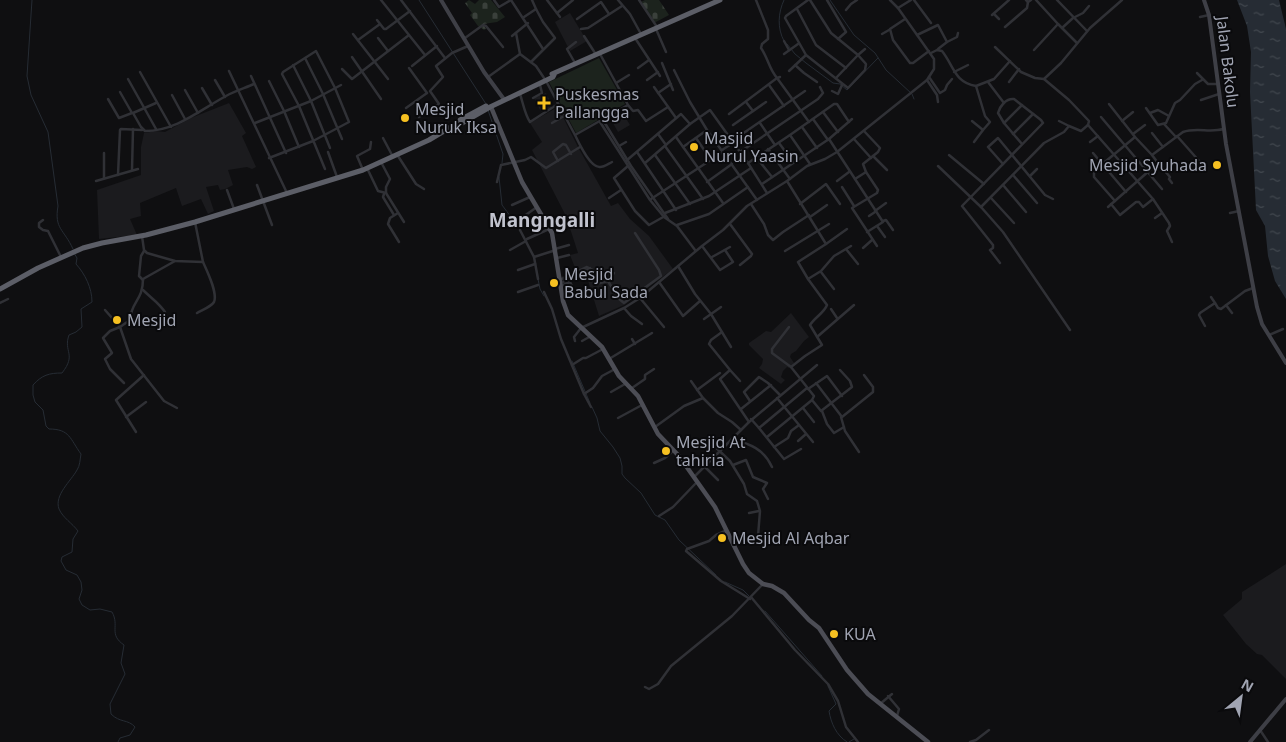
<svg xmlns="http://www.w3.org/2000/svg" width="1286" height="742" font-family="'Noto Sans',sans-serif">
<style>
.built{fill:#1b1b1e}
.cemetery{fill:url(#cemetery-stones)}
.pitch{fill:#1c231d}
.water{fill:url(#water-ripples)}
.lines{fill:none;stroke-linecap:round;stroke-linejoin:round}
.stream{stroke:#262c34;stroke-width:1}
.street{stroke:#303136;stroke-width:2.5}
.secondary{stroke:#3e3f46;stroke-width:4}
.primary{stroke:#4c4d55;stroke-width:4.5}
.highway{stroke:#5c5e67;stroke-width:5}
.poi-dot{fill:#f6c021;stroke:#0a0a0c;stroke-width:2}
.labels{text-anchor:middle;stroke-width:4;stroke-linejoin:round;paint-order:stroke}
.street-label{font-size:16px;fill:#a0a4b2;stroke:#0a0a0c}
.poi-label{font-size:16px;fill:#a0a4b2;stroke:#0a0a0c;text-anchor:start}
.quarter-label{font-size:19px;font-weight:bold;fill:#c1c3ce;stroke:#0a0a0c}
</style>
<defs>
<pattern id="cemetery-stones" width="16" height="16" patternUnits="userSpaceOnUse" patternTransform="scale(1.25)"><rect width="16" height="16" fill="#1c231d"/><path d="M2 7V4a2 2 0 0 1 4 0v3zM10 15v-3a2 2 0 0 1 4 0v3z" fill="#3a403b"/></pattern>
<pattern id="water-ripples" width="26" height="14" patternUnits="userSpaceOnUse" patternTransform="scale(1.25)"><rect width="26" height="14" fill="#262c34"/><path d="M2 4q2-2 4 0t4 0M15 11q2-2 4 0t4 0" fill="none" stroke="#42484f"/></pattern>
</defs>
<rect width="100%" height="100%" fill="#0f0f11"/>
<!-- built -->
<g class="built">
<path d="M 570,13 L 587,41 L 570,51 L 555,22 Z"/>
<path d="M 546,93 L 553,107 L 541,112 L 534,98 Z"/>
<path d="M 229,103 L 246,133 L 242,136 L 256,167 L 252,169 L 247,167 L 228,170 L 233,185 L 225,189 L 220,190 L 218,185 L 206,187 L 214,211 L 208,214 L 201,199 L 182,206 L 176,188 L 140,203 L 141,216 L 130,219 L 137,235 L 99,239 L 97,190 L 141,175 L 141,147 L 144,133 L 156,131 L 165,132 L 191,118 Z"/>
<path d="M 558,107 L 578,147 L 611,206 L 618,203 L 630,219 L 649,236 L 673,269 L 624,305 L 599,316 L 586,274 L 562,286 L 561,277 L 576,270 L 570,255 L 578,253 L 566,216 L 532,150 L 542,142 L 530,123 Z"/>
<path d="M 621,110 L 630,125 L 618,132 L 609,116 Z"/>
<path d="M 791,313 L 809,337 L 804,341 L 796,351 L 791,354 L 790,357 L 794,363 L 789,368 L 787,367 L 783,371 L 781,377 L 785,380 L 781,384 L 759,368 L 762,364 L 763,359 L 749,345 L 749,343 L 766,331 L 771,332 Z"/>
<path d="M 1286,564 L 1286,679 L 1262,655 L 1257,654 L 1246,644 L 1223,615 L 1242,599 L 1242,592 Z"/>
</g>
<!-- cemetery -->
<g class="cemetery">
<path d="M 469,0 L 475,4 L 479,0 L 491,0 L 505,17 L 497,22 L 483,24 L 486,29 L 484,30 L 478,26 L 470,15 L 472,13 L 465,3 Z"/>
<path d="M 645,0 L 659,0 L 669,15 L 654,23 L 641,2 Z"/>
</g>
<!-- pitch -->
<path class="pitch" d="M 599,58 L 625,104 L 576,133 L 549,82 Z"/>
<!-- water -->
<path class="water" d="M 1237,0 L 1279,0 L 1286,29 L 1286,299 L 1275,281 L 1268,256 L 1265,226 L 1256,210 L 1250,92 L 1251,52 L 1247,26 Z"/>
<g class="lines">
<!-- stream -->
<g class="stream">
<path d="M 32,0 L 27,76 L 31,95 L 48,132 L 58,206 C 54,229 64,229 73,249"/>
<path d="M 419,0 L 486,104"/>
<path d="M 784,0 C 778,13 777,28 784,41"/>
<path d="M 830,0 L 854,35 L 875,53 L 886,70 L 912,94 L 914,99"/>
<path d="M 787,44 L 795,54 L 806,63 L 833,83 L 840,84 L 847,90 L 878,58"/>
<path d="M 488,110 L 503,154 L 502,163"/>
<path d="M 499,177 L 502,205 L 520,229"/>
<path d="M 74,253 L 77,258 L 76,264 C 85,274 92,288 92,302 L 81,309 L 82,327 L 76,332 L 69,335 C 63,352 77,354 62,373 C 49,373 42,375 33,385 L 33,395 L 35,402 L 43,410 L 46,426 L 49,429 C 70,429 70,439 81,454 C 80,459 80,466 77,470 C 71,481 54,495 59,509 C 63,518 72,523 78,531 L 73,539 L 72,552 L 62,557 L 61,561 L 66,570 L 77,575 L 81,582 L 82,590 L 79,599 L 82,605 L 90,610 L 100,609 L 112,612 C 120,626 108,634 124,645 L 121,663 L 125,674 L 110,704 L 111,714 C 120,723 128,719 135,727 L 130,735 L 120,738 L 118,742"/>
<path d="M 538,279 L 540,289 L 544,296"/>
<path d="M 572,361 L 590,403"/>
<path d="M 592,407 L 597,418 L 600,431 L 613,447 L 620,458 L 622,466 L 622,474 L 625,478 L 641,493 L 655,515 L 665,520 L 679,540 L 716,575"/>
<path d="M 725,582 L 743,590 L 749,596"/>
<path d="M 765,611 L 822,676"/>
<path d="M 828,686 L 836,704 L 829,711 C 831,723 836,735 847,742"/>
<path d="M 849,742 L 854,739"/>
</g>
<!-- street -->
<g class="street">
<path d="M 381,0 L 425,55"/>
<path d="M 401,0 L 445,58"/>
<path d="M 494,0 L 499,7 L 511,0"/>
<path d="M 511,0 L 543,49"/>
<path d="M 532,0 L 536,9"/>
<path d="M 547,0 L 560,17"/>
<path d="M 618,0 L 630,14 L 641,34"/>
<path d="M 639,0 L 657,27"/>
<path d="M 808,0 L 786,16 L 785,18 L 806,55 L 848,88 L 865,70 L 866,64 L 858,55 L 831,33 L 810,0"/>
<path d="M 827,0 L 846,32 L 838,39"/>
<path d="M 914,0 L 931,23"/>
<path d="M 1026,0 L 1028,2 L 1031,0"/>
<path d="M 1036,0 L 1058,24 L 1077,43"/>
<path d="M 1057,0 L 1087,31"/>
<path d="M 898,8 L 911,0"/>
<path d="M 797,9 L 816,45 L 846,68"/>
<path d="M 846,10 L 851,4 L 857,0"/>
<path d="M 557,13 L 573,0"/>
<path d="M 994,14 L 999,19"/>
<path d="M 992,15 L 1009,0"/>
<path d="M 524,17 L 536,9 L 543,22 L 555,38 L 531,62"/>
<path d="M 1200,17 L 1209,15"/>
<path d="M 577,19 L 601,2 L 609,14"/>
<path d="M 905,19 L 890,29 L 893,40 L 910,63 L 913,63 L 929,51"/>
<path d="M 377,20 L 384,29 L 386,29 L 410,11"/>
<path d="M 1005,27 L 1027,8 L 1028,2"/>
<path d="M 1062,28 L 1073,18 L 1083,13 L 1089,6"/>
<path d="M 581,29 L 588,28 L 622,6"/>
<path d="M 656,29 L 666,52"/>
<path d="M 516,33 L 520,54 L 536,66 L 544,78"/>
<path d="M 353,34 L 388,79"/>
<path d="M 882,34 L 889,30"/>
<path d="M 917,35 L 938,25 L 947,42 L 938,49"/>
<path d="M 512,36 L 528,23"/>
<path d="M 584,36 L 595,53"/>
<path d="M 378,38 L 388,51"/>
<path d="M 465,38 L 483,25 L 486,26 L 503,47"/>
<path d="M 635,38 L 660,76"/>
<path d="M 358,40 L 380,24"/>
<path d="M 784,41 L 789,50"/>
<path d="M 947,42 L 957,37 L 958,33"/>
<path d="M 995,47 L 1021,72 L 1035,78 L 1044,79 L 1061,63 L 1090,28 L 1122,0"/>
<path d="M 1034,50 L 1058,24"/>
<path d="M 931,53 L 937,50 L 942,51 C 954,66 954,82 976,86 L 994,79 L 1010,61"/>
<path d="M 600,54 L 628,105 L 575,135 C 579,143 590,168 600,167 C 604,167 608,164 612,162"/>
<path d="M 784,54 L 798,44"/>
<path d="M 352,57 L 381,99"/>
<path d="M 305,58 L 323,94 L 342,139"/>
<path d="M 575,63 L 567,49 L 576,42"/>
<path d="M 662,63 L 673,90"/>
<path d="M 293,65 L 311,101 L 330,148"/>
<path d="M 795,65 L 804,73 L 817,82"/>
<path d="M 412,66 L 437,46"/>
<path d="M 409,68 L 427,93"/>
<path d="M 638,68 L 649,60"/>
<path d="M 342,69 L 352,79 L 409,35"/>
<path d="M 674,70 L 690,102 L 707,130 L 757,200"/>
<path d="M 229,71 L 287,193"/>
<path d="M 789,71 L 806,55"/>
<path d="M 140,72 L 171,127"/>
<path d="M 954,72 L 968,65"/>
<path d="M 1197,73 L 1208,84 L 1218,84"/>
<path d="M 251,76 L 286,153"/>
<path d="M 488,77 L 520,54"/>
<path d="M 780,77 L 777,78 L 809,122"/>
<path d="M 929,77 L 940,93 L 945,90 L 947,85 L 952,79"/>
<path d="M 836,78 L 858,55 L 865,49"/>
<path d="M 128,79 L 156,129"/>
<path d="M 1044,79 L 1069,100 L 1089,121 L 1088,125"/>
<path d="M 215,80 L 225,97"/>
<path d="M 647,80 L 658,72"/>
<path d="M 927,80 L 937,95 L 938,102"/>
<path d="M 269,81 L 284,111 L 299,147"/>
<path d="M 546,81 L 575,135"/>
<path d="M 988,82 L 1004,103"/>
<path d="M 1009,82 L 1019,69"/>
<path d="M 616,83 L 629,75"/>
<path d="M 769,85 L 784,106"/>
<path d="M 976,86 L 985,116 L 990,122 L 983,130"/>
<path d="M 654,87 L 676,118"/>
<path d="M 202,88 L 212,105"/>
<path d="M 185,90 L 198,113"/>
<path d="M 832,91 L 838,94 L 842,85"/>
<path d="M 120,92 L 132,113"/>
<path d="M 658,93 L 671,84"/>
<path d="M 520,94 C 523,103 525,115 530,122 L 558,104"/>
<path d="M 172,95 L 185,119"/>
<path d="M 533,98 L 542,93 L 540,85"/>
<path d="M 108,99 L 119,118 L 132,113"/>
<path d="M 1201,100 L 1219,94"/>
<path d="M 746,102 L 753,111"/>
<path d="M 156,103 L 133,113 L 141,127 L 145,131 C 176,131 200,110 226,96 C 235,91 245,88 254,84"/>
<path d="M 1109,104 L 1135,137"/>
<path d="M 628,105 L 633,111 L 638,110 L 646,121 L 668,107"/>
<path d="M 406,108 L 427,93"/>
<path d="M 1146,108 L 1158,125 L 1166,123 L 1175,103 L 1180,100 L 1195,84 L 1202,80"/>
<path d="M 823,112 L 838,132"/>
<path d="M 1150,113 L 1158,110 L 1169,116"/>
<path d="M 729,114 L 777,78 C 769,69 768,58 761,48 L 762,44 L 768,39 L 768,30 L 756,0"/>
<path d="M 419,117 L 439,104 L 430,91 L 443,77 L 436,66 L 452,53 L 468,46"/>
<path d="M 1101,117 L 1162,189"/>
<path d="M 813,119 L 828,140"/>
<path d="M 603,120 L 631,166 L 668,219"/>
<path d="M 972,121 L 983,130 L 974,142"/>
<path d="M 1059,121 L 1069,126"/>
<path d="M 1122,121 L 1133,112"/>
<path d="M 600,122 L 650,200 L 664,217 L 677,226 L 695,250"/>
<path d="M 255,123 L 311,101 L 341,85"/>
<path d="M 552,123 L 564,116"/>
<path d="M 760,123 L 775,145"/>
<path d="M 1004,123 L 1022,105"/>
<path d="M 1164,124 L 1176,137"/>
<path d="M 733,125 L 766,102"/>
<path d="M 1088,125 L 1153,199 L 1143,207 L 1139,202 L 1136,202 L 1120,215 L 1111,204"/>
<path d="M 802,127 L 817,148"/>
<path d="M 864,131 L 880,148 L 878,152 L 863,164 L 866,172"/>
<path d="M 1152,133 L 1163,147"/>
<path d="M 658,134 L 666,145"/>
<path d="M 1013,134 L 1033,114"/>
<path d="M 1133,134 L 1145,125"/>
<path d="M 790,135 L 810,164"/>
<path d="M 1177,136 L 1200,162"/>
<path d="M 676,137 L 723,203"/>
<path d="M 383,138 L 392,155"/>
<path d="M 696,138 L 711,160"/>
<path d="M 829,139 L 883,222 L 867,232"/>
<path d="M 854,139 L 871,158"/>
<path d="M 732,141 L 805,91"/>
<path d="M 1090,142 L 1098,136"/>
<path d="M 779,143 L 793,162"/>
<path d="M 619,146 L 626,142"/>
<path d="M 665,146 L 703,199"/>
<path d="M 683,147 L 707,130"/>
<path d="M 768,149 L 790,179"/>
<path d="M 722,150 L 733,143"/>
<path d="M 328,152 L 337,177"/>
<path d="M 637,152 L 676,210"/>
<path d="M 740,152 L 818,99 L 823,93 L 820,87"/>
<path d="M 104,153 L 104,178"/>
<path d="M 1093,153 L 1126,192"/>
<path d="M 655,155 L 690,204"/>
<path d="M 949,155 L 984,184"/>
<path d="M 398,156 L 416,184 L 424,189"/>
<path d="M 873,156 L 887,170"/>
<path d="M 756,157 L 772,177"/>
<path d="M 269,158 L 313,141 L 349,122 L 335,88 L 316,51 L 283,72 L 282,74 L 299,106 L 325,169"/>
<path d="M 558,161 L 553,152 L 563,144 L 566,145 L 571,154"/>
<path d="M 626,161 L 681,114 L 690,124"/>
<path d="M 381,162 L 390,179 L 386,187 L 386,193"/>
<path d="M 645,163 L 690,124 L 710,110 L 748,163"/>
<path d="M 1158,163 L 1170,177 L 1169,179 L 1172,183"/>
<path d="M 1003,164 L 988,147 L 998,138 L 1045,195 L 1053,199"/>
<path d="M 628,166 L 614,178 L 635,211 L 649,225 L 665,216"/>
<path d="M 938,166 L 981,207 L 1003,232 L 1070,330"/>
<path d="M 367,168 L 378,191 L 386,193 L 404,222"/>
<path d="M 132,170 L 133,129"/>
<path d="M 363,170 L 357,156 L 370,149 L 371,142"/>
<path d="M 118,175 L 120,130 L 121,129 L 142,130"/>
<path d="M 1013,175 L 1037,203"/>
<path d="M 1030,176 L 1037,169"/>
<path d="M 855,179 L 866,172 L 878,190 L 877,193 L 852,208 L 877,246"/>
<path d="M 96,181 L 138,169"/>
<path d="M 787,181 L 826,244 L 798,262 L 808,279 L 821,271 L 834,256 L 851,246"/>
<path d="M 837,181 L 849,172"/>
<path d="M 497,182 L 501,165 L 525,160 L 531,157 L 546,168 L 580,147"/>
<path d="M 707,182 L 732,164"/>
<path d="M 762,184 L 829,139 L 852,119"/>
<path d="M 257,185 L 272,225"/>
<path d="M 1003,185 L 1026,212"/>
<path d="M 842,187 L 854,206"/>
<path d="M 227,190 L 234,209"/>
<path d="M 767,193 L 748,163 L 790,135 L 834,104 L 837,104 L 849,122"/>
<path d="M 384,194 L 383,197 L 394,215"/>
<path d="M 609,198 L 621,190"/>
<path d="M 991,198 L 1014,223"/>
<path d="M 651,199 L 723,152"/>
<path d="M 1153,199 L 1169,223 L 1170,226 L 1167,231 L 1172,242"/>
<path d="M 1115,201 L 1094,177 L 1094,171 L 1135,137 L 1152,155"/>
<path d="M 751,204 L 764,224 L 768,235 L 773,240 L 783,232 L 809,215"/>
<path d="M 800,204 L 826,184 L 840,204"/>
<path d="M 512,205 L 530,197"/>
<path d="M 981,207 L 1044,143 L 1064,132 L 1069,126 L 1081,131 L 1088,125"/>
<path d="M 1108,207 L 1158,163 L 1152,155 L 1183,132 C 1196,127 1210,133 1223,129"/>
<path d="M 875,211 L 886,203"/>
<path d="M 398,213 L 390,218 L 388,224 L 399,242"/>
<path d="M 665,213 L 709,196 L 751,168"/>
<path d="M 1230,213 L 1239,211"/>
<path d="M 869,216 L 875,212"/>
<path d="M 810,217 L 827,205"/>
<path d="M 1155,218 L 1162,213"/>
<path d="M 520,219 L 537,207"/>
<path d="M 43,220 L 39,223 L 39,227 L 43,230 L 48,231 L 61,257"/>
<path d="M 883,221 L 886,220 L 893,230"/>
<path d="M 195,222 L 203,262"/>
<path d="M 548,224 L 554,222"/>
<path d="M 730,224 L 752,254 L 751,256 L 740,265"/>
<path d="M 677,225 L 709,214 L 748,187"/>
<path d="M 877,226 L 885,237"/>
<path d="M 520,230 L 534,257 L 556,250"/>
<path d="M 142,236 L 144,250 L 147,253 L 175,261 L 203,262 C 207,271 218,293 214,302 C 211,307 202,310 197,313"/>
<path d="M 527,239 L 549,229"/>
<path d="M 826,244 L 847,229"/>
<path d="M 702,246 L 720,270 L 733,262 L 725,250"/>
<path d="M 863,248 L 872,240"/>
<path d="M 555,249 L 569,245"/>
<path d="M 846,249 L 858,264"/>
<path d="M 510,250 L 526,241"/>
<path d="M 785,251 L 829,224"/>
<path d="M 534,257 L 538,279"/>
<path d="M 712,257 L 730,247"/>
<path d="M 557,258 L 569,255"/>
<path d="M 175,261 L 143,279 C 143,301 131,301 130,320 L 120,327 L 131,359 L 164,401 L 177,408"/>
<path d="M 1000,263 L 990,250 L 993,248 L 993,245 L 962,206 L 1043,123 L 1041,120 L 1014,99 C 1006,98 1000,106 998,113 L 1004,123 L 1022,144"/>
<path d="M 678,266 L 695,294 L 711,314 L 731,347"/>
<path d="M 518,270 L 535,264"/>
<path d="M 821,272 L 834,289"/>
<path d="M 143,280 L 139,276 L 141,256 L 144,251"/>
<path d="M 560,280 L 587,267 L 593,270 L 593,281 L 596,284 L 608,281 L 614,273"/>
<path d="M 608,281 L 618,298 L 624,303 L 661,276 L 659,270 L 635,233"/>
<path d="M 659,282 L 683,316 L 700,301"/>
<path d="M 561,283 L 590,268"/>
<path d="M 561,286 L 570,282 L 576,294"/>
<path d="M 143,290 C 151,298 159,303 165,312"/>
<path d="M 518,292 L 538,285"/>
<path d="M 544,292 L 552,309 L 561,339 L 584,394 L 593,388 L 602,376 L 615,369"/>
<path d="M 1211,297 L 1215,303"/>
<path d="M 640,298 L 664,327"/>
<path d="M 0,303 L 8,299"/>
<path d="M 1226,305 L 1232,313"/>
<path d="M 624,308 L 631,316 L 642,324"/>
<path d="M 831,309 L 837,318"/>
<path d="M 105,310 L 120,327 L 110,331 L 103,338 L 112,353 L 105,359 L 110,369 L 124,383"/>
<path d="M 704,319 L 721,307"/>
<path d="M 1205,326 L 1199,315 L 1200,313 L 1215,303 L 1218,308 L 1221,309 L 1245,291 L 1253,288"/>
<path d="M 789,327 L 772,349 L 772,353 L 791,367 L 814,396 L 812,400 L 821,411 L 852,387 L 850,381 L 840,370"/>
<path d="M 722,332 L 711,340 L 709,344 L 730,370"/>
<path d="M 1269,335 L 1283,329"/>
<path d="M 817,337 L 854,305"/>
<path d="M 632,339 L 635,344"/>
<path d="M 575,341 L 574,337 L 581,328 L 624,308 L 640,298 L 702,246 L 723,230 L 747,206 L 787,181 L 807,166 L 825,159 L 837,152 L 927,80 L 934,69 L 934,59 L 898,8 L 890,0"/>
<path d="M 582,341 L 591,336"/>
<path d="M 609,359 L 652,333"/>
<path d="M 572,365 L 583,358 L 586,358 L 603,349"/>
<path d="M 791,367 L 805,356 L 822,345 L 810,325 C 815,317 824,313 827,305 L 808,279"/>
<path d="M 691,381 L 703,398"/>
<path d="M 740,381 L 730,370 L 720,379 L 749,422"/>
<path d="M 816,383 L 842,417 L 873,392 L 873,387 L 864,375"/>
<path d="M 632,388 L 645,379 L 645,375 L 654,369"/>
<path d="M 808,389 L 827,376 L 842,396"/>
<path d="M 697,390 L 720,373"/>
<path d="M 611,392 L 625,384"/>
<path d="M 584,394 L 591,407"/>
<path d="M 777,398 L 813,442"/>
<path d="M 750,401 L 744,392 L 759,377 L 768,383 L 780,395"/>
<path d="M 803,408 L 814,422"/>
<path d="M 741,409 L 771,385"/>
<path d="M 822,411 L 827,424 L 834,433 L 844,427"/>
<path d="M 126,417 L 146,402"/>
<path d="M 841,417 L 845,431 L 859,452"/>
<path d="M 618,418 L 642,405"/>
<path d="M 751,419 L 759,428 L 807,388"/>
<path d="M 655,427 L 684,406 L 703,398 L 718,413 L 732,422 L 741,430"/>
<path d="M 759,428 L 784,459 L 801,449"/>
<path d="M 136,432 L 116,400 L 144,375"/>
<path d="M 767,437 L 812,400"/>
<path d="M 732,439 C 750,444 764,449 772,467"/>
<path d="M 709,441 L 730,461 L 744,484 L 747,494 L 757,501 L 760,511 L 758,536 L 760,540 L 766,541"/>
<path d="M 798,441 L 806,434"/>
<path d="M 774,447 L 788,438 L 791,431 L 799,425"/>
<path d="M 654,463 L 665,458 L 673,451"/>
<path d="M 733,465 L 746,460 L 753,477 L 767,483 L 763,489 L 768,499"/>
<path d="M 705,467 L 718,480"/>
<path d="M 694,477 L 749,422 L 817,365"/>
<path d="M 749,513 L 759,511"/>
<path d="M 659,516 L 673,507 L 697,482"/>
<path d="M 725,531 L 716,535 L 709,541 L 687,549 L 686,551 L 721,581 L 750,599"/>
<path d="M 751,597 L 795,650 L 828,684 L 838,701 L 846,727 L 858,742"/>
<path d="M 645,687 L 649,689 L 658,684 L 671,666 L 732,616 L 763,584"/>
<path d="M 888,696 L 899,709 L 897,716"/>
<path d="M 880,704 L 892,694"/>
<path d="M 1260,730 L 1268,742"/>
<path d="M 970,742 L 976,740 L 989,730"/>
</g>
<!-- secondary -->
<g class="secondary">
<path d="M 441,0 L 484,72 L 503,98"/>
<path d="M 1204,0 L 1209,15 L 1226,144 L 1257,307 L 1262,324 L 1286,363"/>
<path d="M 1250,742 L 1286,699"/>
</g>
<!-- primary -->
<path class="primary" d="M 491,107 L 522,182 L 552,233 L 563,301 L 568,315 L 602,347 L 619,376 L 638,396 L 658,434 L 679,456 L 715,507 L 743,564 L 749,573 L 763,584 L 772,586 L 784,593 L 809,620 L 819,628 L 847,670 L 868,694 L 928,742"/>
<!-- highway -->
<g class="highway">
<path d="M 552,74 L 720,0"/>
<path d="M 459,122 L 460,120 L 486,106"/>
<path d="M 0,289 L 38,268 L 83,248 L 102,243 L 146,235 L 195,222 L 363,170 L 429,140 L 459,122 L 462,123 L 490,107 L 553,77 L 554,75"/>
</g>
</g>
<!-- markers -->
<g class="poi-dot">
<path d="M541.5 95.5h5v5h5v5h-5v5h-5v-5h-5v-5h5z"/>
<circle cx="405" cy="118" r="5"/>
<circle cx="694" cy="147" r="5"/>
<circle cx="1217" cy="165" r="5"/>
<circle cx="554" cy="283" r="5"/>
<circle cx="117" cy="320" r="5"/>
<circle cx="666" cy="451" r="5"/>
<circle cx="722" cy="538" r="5"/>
<circle cx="834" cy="634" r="5"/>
</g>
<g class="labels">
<!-- street labels -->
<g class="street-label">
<text transform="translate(1228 62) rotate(83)" y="6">Jalan Bakolu</text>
</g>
<!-- poi labels -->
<g class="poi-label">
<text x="555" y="100">Puskesmas<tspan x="555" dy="18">Pallangga</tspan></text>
<text x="415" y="115">Mesjid<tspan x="415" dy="18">Nuruk Iksa</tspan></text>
<text x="704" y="144">Masjid<tspan x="704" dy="18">Nurul Yaasin</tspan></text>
<text x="1207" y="171" text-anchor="end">Mesjid Syuhada</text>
<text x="564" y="280">Mesjid<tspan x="564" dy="18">Babul Sada</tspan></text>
<text x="127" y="326">Mesjid</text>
<text x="676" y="448">Mesjid At<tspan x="676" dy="18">tahiria</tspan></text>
<text x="732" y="544">Mesjid Al Aqbar</text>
<text x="844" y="640">KUA</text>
</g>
<!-- quarter labels -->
<g class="quarter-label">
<text x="542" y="227">Mangngalli</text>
</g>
</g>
<!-- north arrow -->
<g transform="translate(1241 697) rotate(29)" stroke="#0a0a0c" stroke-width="4" paint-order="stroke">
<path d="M0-4L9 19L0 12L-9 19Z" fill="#a0a4b2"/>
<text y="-8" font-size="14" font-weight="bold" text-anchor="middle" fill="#a0a4b2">N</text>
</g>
</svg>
